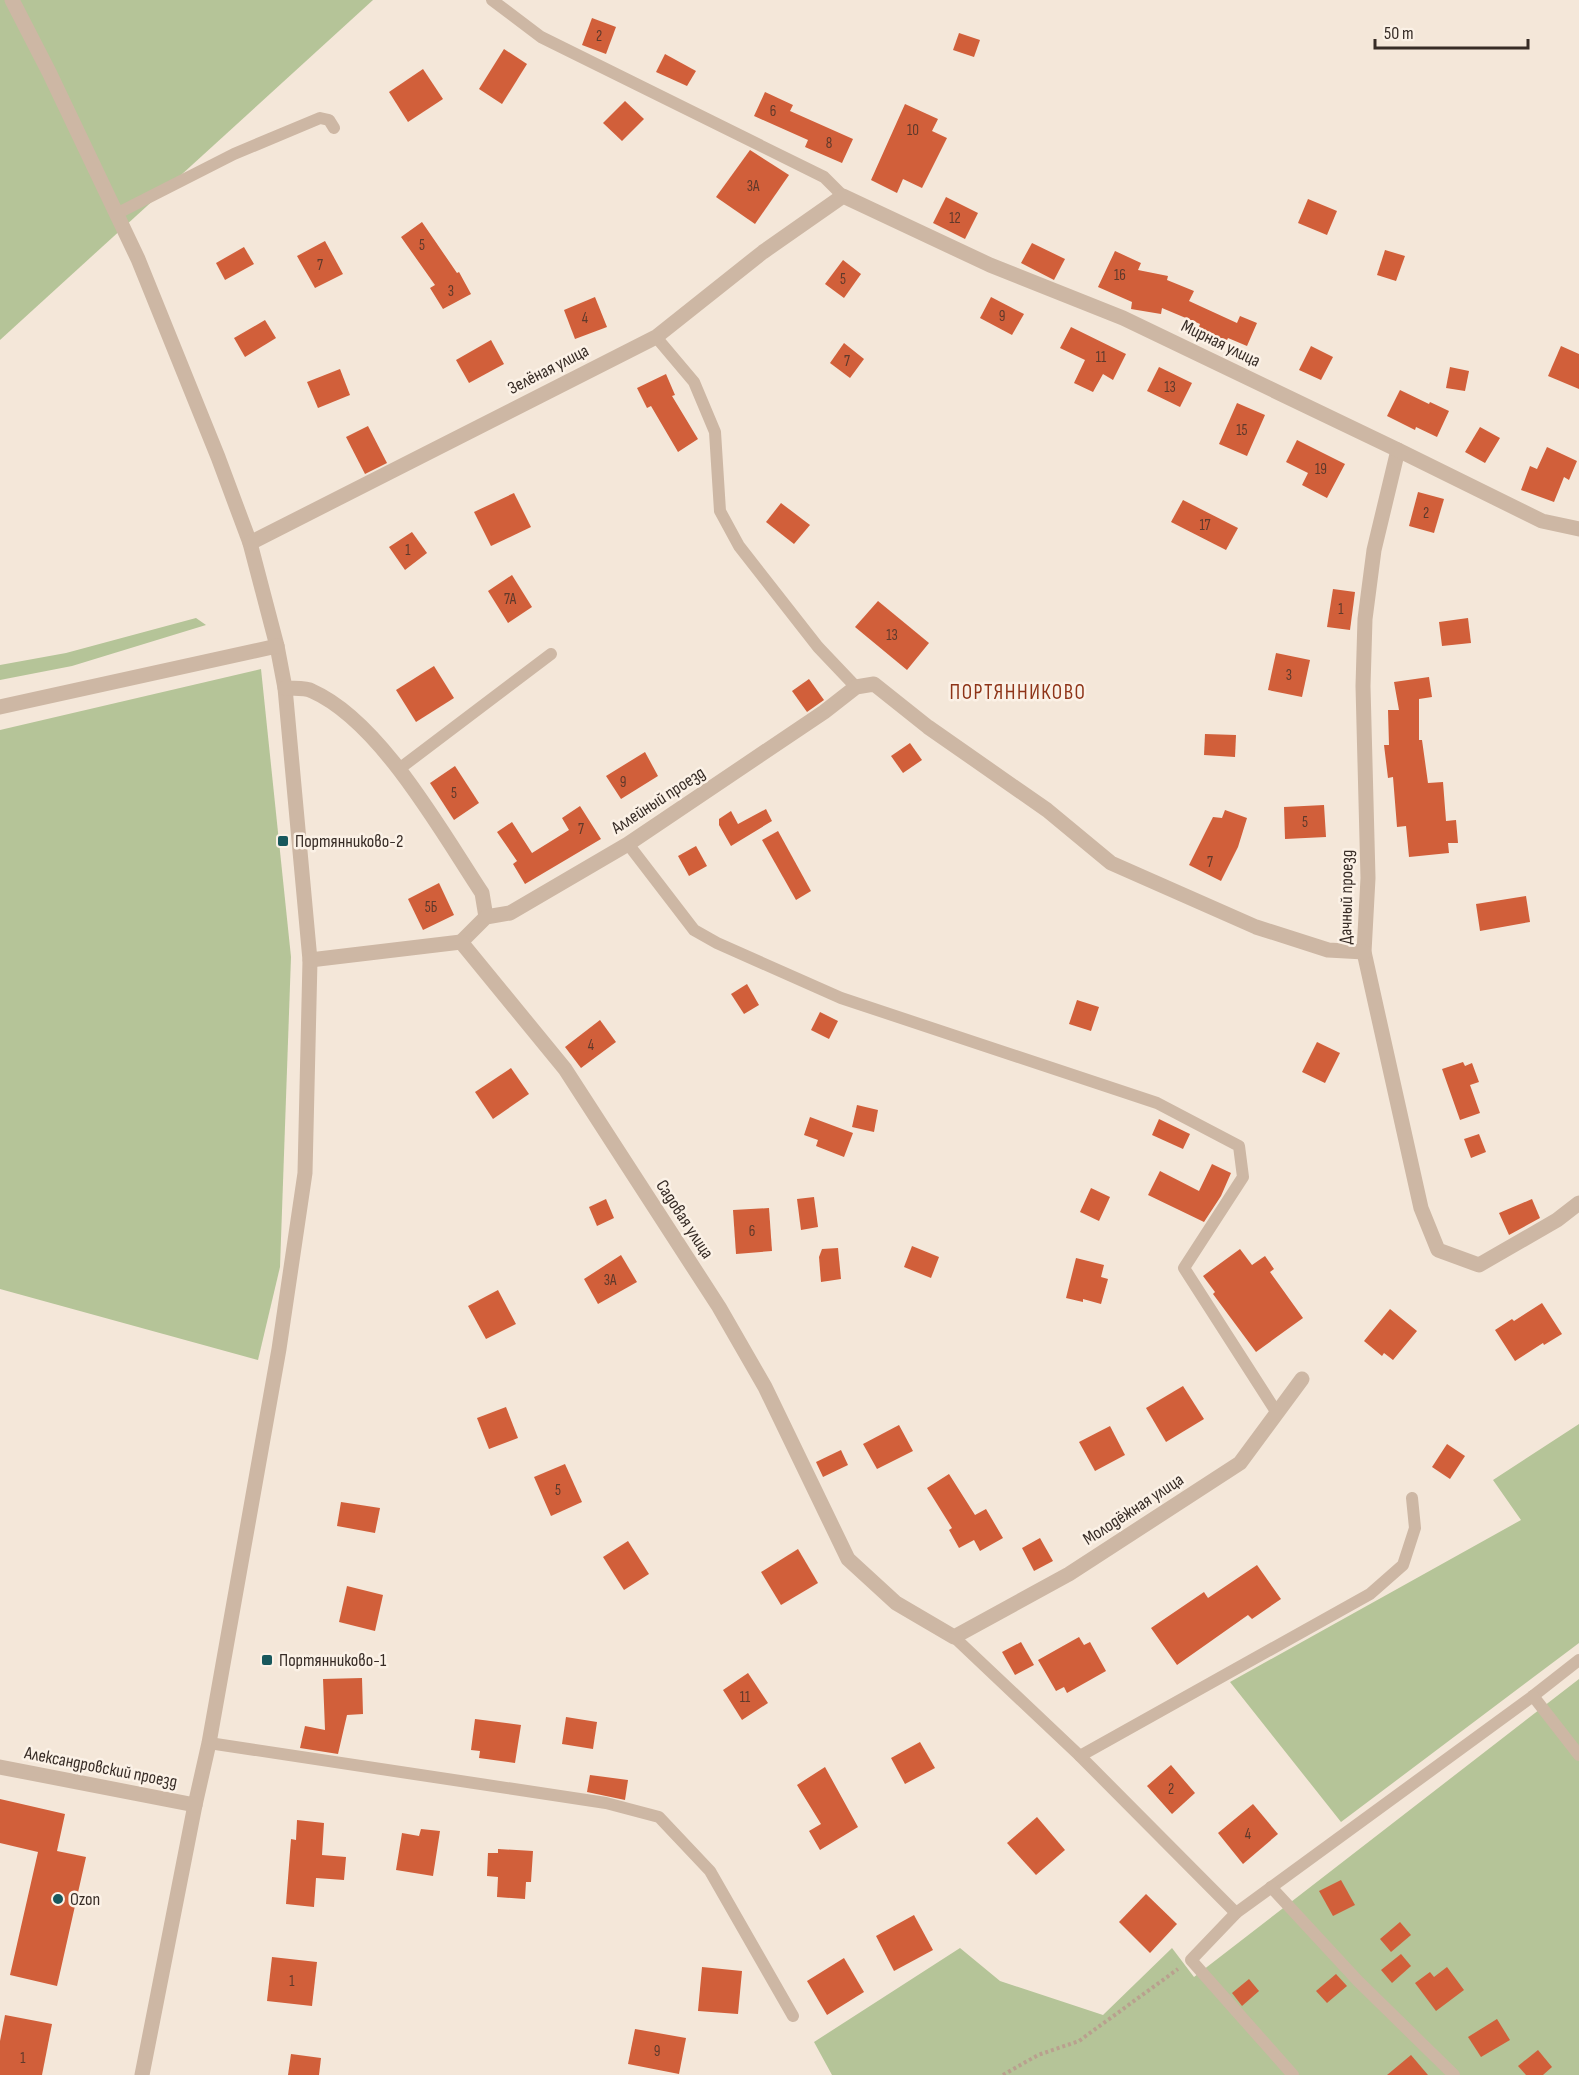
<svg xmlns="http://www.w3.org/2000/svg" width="1579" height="2075" font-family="'Sofia Sans Condensed',sans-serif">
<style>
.green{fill:#b5c498}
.building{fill:#d15f3a}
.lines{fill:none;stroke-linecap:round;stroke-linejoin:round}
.path{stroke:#b9a08e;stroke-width:4;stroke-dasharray:3 3;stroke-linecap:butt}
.lane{stroke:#cdb7a4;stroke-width:12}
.street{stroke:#cdb7a4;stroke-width:15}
.poi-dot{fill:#18585d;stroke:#fbf1e6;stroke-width:2}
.labels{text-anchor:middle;stroke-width:5;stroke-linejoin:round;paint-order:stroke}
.number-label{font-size:15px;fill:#5e392b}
.street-label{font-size:18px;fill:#372c26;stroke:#fbf1e6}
.poi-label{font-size:18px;fill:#372c26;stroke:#fbf1e6;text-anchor:start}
.quarter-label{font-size:21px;letter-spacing:1.5px;fill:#8e3418;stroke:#fbf1e6}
</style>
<rect width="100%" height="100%" fill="#f4e7d9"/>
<!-- green -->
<g class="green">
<path d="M 0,0 L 373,0 L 0,340 Z"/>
<path d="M 196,618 L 206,625 L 72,666 L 0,680 L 0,665 L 66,653 Z"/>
<path d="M 261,669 L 291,957 L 280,1267 L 258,1360 L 0,1289 L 0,730 Z"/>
<path d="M 1579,1424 L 1579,1643 L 1341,1822 L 1230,1682 L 1521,1520 L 1493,1480 Z"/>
<path d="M 1579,1679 L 1579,2075 L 832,2075 L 814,2042 L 960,1948 L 1000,1981 L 1103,2015 L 1172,1948 L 1194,1977 Z"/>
</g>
<!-- building -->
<g class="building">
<path d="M 592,18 L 616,27 L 606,54 L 582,45 Z"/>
<path d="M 959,33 L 980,40 L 974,57 L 953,50 Z"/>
<path d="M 504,49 L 527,64 L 502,104 L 479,89 Z"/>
<path d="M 665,54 L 696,71 L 687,86 L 656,72 Z"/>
<path d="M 423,69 L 443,99 L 408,122 L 389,92 Z"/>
<path d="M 765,92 L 793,105 L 790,111 L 853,139 L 842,163 L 805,147 L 808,140 L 754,116 Z"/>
<path d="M 625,101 L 644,119 L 622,141 L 603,123 Z"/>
<path d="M 905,104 L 938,119 L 932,131 L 947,138 L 922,188 L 903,179 L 897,193 L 871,180 Z"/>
<path d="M 750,150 L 789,175 L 755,224 L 716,197 Z"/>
<path d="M 946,197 L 978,213 L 965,239 L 933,223 Z"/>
<path d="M 1308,199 L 1337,211 L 1327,235 L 1298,223 Z"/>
<path d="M 422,222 L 457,273 L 459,272 L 471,294 L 443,309 L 430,288 L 435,285 L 401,237 Z"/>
<path d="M 325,241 L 343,274 L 315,288 L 297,256 Z"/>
<path d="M 1032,243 L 1065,259 L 1054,280 L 1021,263 Z"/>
<path d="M 244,247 L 254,264 L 225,280 L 216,263 Z"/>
<path d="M 1385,250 L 1405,256 L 1396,281 L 1377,275 Z"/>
<path d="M 1115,251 L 1141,263 L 1138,270 L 1168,276 L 1167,280 L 1194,291 L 1189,301 L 1237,323 L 1240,316 L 1257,323 L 1247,346 L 1228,338 L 1226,342 L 1198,329 L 1200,324 L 1162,308 L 1161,314 L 1131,309 L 1132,302 L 1098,287 Z"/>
<path d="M 843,260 L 861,274 L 844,298 L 825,284 Z"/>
<path d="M 595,297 L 607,327 L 575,339 L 564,310 Z"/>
<path d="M 991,297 L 1024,314 L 1012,335 L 980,318 Z"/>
<path d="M 265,320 L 276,338 L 245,357 L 234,338 Z"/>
<path d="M 1071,327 L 1126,354 L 1113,380 L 1103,374 L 1093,392 L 1074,383 L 1085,360 L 1060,348 Z"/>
<path d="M 491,340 L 504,364 L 469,383 L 456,360 Z"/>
<path d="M 844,343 L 864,359 L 850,378 L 830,363 Z"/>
<path d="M 1311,346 L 1333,357 L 1321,380 L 1299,370 Z"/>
<path d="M 1561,346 L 1579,354 L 1579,389 L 1548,376 Z"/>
<path d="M 1159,367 L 1192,383 L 1180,407 L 1147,391 Z"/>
<path d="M 1450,367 L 1469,371 L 1465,391 L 1446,388 Z"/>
<path d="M 340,369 L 350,395 L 318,408 L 307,382 Z"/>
<path d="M 666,374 L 675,395 L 672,396 L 698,439 L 678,452 L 651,406 L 647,408 L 637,388 Z"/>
<path d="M 1400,390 L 1429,404 L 1430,402 L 1449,411 L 1437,437 L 1416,427 L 1415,430 L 1387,416 Z"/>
<path d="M 1237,403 L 1265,415 L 1247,456 L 1219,444 Z"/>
<path d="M 368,426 L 387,463 L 365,474 L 346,437 Z"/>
<path d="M 1480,427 L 1500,438 L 1485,463 L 1465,452 Z"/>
<path d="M 1297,440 L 1345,464 L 1327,498 L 1302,485 L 1308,473 L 1286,462 Z"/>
<path d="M 1547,447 L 1577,461 L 1569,480 L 1564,477 L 1554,502 L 1521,490 L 1530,466 L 1537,469 Z"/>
<path d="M 1418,492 L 1444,499 L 1434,533 L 1409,526 Z"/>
<path d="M 514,493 L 531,527 L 491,546 L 474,512 Z"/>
<path d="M 1183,500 L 1238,528 L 1226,550 L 1171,522 Z"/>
<path d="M 781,503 L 810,525 L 794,544 L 766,522 Z"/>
<path d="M 412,532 L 427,553 L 405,570 L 389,547 Z"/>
<path d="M 512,575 L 532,607 L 508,623 L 488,591 Z"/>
<path d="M 1333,589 L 1355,592 L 1350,630 L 1327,627 Z"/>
<path d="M 878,601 L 929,643 L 907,670 L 855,627 Z"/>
<path d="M 1468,618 L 1471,643 L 1442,646 L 1439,622 Z"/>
<path d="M 1276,653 L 1310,660 L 1302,697 L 1268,690 Z"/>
<path d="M 434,666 L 454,698 L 416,722 L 396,690 Z"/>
<path d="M 1429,677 L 1432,697 L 1419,699 L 1419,740 L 1422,740 L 1428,783 L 1443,782 L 1446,821 L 1456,820 L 1458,843 L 1448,843 L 1449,853 L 1409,857 L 1406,826 L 1397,827 L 1393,777 L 1388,778 L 1384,745 L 1389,745 L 1388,710 L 1399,710 L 1394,682 Z"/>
<path d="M 809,679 L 824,700 L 807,712 L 792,691 Z"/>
<path d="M 1205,734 L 1236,735 L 1235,757 L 1204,755 Z"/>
<path d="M 910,743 L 922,760 L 903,773 L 891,756 Z"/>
<path d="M 645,752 L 658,776 L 621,799 L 606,776 Z"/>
<path d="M 455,766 L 479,803 L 454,820 L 430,783 Z"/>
<path d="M 1324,805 L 1326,837 L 1285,839 L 1284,807 Z"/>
<path d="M 580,806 L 601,839 L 525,884 L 513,864 L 517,861 L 497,832 L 512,822 L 532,853 L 569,830 L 562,818 Z"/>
<path d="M 766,809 L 772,821 L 731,846 L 719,825 L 719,819 L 731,811 L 738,824 Z"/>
<path d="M 1225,810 L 1247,818 L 1238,847 L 1221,881 L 1189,865 L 1213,817 L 1222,818 Z"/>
<path d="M 778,831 L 811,891 L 796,900 L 762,840 Z"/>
<path d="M 696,846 L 707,866 L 689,876 L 678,856 Z"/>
<path d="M 439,883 L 454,915 L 423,930 L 408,899 Z"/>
<path d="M 1526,896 L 1530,922 L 1480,931 L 1476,904 Z"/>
<path d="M 747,984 L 759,1005 L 744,1014 L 731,994 Z"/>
<path d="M 1077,1000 L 1099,1007 L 1091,1031 L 1069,1024 Z"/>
<path d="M 820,1012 L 838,1021 L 829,1039 L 811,1030 Z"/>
<path d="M 600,1020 L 616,1042 L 581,1068 L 565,1047 Z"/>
<path d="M 1317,1042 L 1340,1053 L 1325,1083 L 1302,1072 Z"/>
<path d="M 1463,1062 L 1465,1066 L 1472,1063 L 1479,1082 L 1470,1085 L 1480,1113 L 1460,1120 L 1442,1069 Z"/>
<path d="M 511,1068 L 529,1094 L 493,1119 L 475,1092 Z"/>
<path d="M 857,1105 L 878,1110 L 874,1132 L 852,1127 Z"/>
<path d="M 810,1117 L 853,1133 L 844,1157 L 816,1146 L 818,1140 L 804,1135 Z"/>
<path d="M 1159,1119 L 1190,1134 L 1183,1149 L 1152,1135 Z"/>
<path d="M 1479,1134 L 1486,1152 L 1471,1158 L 1464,1139 Z"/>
<path d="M 1212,1164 L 1231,1173 L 1221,1196 L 1204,1222 L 1148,1195 L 1160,1171 L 1199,1191 Z"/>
<path d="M 1091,1188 L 1110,1197 L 1099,1221 L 1080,1212 Z"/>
<path d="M 814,1197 L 818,1227 L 801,1230 L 797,1199 Z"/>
<path d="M 606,1199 L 614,1218 L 597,1226 L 589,1207 Z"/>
<path d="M 1532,1199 L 1540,1218 L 1509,1235 L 1499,1213 Z"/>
<path d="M 769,1208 L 772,1251 L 736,1254 L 733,1210 Z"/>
<path d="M 912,1246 L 939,1257 L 931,1278 L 904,1267 Z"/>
<path d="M 838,1248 L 841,1279 L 821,1282 L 819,1257 L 822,1249 Z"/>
<path d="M 1240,1249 L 1252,1265 L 1265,1256 L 1274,1269 L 1270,1272 L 1303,1318 L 1256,1352 L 1213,1294 L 1215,1292 L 1203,1276 Z"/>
<path d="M 621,1255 L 637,1282 L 598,1304 L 584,1279 Z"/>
<path d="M 1076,1258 L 1104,1265 L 1101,1277 L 1108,1279 L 1101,1304 L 1083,1299 L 1083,1302 L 1066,1298 Z"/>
<path d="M 498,1290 L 516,1324 L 486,1339 L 468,1306 Z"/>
<path d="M 1542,1303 L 1562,1334 L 1544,1345 L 1543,1343 L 1515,1361 L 1495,1330 L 1512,1319 L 1514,1321 Z"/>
<path d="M 1390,1309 L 1417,1331 L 1393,1360 L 1384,1353 L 1382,1356 L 1364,1341 Z"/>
<path d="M 1183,1386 L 1204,1419 L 1166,1442 L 1146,1408 Z"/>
<path d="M 506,1407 L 518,1438 L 489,1449 L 477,1418 Z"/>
<path d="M 899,1425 L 913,1451 L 877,1469 L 863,1444 Z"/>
<path d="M 1110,1426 L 1125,1455 L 1095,1471 L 1079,1442 Z"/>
<path d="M 1447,1444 L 1465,1456 L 1450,1479 L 1432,1467 Z"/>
<path d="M 841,1450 L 848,1465 L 823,1477 L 816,1462 Z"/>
<path d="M 565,1464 L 582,1502 L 551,1516 L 534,1477 Z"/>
<path d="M 949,1474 L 975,1515 L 986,1509 L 1003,1538 L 980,1551 L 974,1540 L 959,1548 L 949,1530 L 952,1528 L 927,1488 Z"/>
<path d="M 341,1502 L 380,1508 L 375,1533 L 337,1526 Z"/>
<path d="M 1040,1538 L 1053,1561 L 1034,1571 L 1022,1548 Z"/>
<path d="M 628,1541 L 649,1574 L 624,1590 L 603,1557 Z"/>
<path d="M 798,1549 L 818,1583 L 781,1605 L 761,1572 Z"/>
<path d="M 1257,1565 L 1281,1599 L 1252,1619 L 1248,1615 L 1177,1665 L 1151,1628 L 1204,1592 L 1208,1598 Z"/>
<path d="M 347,1586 L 383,1595 L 375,1631 L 339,1622 Z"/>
<path d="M 1079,1637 L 1084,1645 L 1090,1642 L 1106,1671 L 1067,1693 L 1064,1687 L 1056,1691 L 1038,1660 Z"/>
<path d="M 1021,1642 L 1034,1665 L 1015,1675 L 1002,1652 Z"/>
<path d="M 748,1673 L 768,1703 L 742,1720 L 723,1690 Z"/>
<path d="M 362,1678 L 363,1714 L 347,1715 L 338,1754 L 300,1748 L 305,1726 L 325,1730 L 323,1679 Z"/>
<path d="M 566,1717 L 597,1722 L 593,1749 L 562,1744 Z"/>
<path d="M 475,1719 L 521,1725 L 515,1763 L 479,1758 L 480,1751 L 471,1750 Z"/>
<path d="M 920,1742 L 935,1768 L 905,1784 L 891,1758 Z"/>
<path d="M 1171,1765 L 1195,1793 L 1172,1814 L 1147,1786 Z"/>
<path d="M 825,1767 L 858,1827 L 820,1850 L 809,1831 L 821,1824 L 797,1785 Z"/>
<path d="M 590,1775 L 628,1780 L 625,1800 L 587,1792 Z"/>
<path d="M 0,1799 L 65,1814 L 57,1851 L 86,1857 L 57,1986 L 10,1975 L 38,1852 L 0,1843 Z"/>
<path d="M 1253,1804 L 1278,1834 L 1243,1864 L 1218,1833 Z"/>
<path d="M 1037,1817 L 1065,1850 L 1036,1875 L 1007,1843 Z"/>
<path d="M 297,1820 L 324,1823 L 322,1855 L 346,1857 L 344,1880 L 316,1878 L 314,1907 L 286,1904 L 291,1839 L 296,1840 Z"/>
<path d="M 421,1829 L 440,1831 L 433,1876 L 396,1870 L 402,1833 L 419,1836 Z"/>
<path d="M 498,1849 L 533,1851 L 531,1882 L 526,1882 L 525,1899 L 497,1897 L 498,1877 L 487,1876 L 488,1853 L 498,1853 Z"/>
<path d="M 1341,1880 L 1355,1905 L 1333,1916 L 1319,1891 Z"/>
<path d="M 1146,1894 L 1177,1924 L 1150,1953 L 1119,1922 Z"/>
<path d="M 914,1915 L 933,1950 L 894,1971 L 876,1936 Z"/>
<path d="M 1400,1922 L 1411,1935 L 1391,1952 L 1380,1939 Z"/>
<path d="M 1401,1954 L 1411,1966 L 1392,1983 L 1381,1970 Z"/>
<path d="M 272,1957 L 317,1962 L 312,2006 L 267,2001 Z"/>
<path d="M 844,1958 L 864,1992 L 827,2015 L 807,1981 Z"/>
<path d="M 702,1967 L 742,1971 L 738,2014 L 698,2011 Z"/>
<path d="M 1447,1967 L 1464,1990 L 1436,2011 L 1415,1983 L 1430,1972 L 1434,1977 Z"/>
<path d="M 1336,1974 L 1347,1986 L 1327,2003 L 1316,1991 Z"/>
<path d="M 1249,1979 L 1259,1991 L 1242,2006 L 1232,1993 Z"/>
<path d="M 5,2015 L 52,2024 L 42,2075 L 0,2075 L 0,2041 Z"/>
<path d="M 1497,2019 L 1510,2040 L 1481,2057 L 1468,2037 Z"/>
<path d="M 635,2029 L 686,2038 L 679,2074 L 628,2064 Z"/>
<path d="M 1538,2050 L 1552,2067 L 1543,2075 L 1526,2075 L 1518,2066 Z"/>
<path d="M 291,2054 L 321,2058 L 319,2075 L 288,2075 Z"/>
<path d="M 1411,2055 L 1428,2075 L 1387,2075 Z"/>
</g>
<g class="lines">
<!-- path -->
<path class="path" d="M 1003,2075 L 1038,2055 L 1079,2041 L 1178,1969"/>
<!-- lane -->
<g class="lane">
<path d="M 492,0 L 541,37 L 824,177 L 843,196"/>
<path d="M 118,213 L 234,154 L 320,118 L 329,120 L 334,128"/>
<path d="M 656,337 L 694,382 L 715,432 L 720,511 L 739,546 L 818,647 L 856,687"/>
<path d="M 399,769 L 551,654"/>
<path d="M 628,844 L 694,930 L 717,943 L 841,998 L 1157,1103 L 1239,1146 L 1243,1177 L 1184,1268 L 1277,1413"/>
<path d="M 954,1637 L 1080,1756 L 1236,1913 L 1533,1696 L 1579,1660"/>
<path d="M 1533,1696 L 1579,1755"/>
<path d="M 209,1743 L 606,1803 L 659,1817 L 710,1871 L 793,2016"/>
<path d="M 1080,1756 L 1370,1594 L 1403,1565 L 1415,1528 L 1412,1498"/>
<path d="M 1271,1887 L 1358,1981 L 1454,2075"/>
<path d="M 1236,1913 L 1191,1960 L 1293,2075"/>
</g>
<!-- street -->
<g class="street">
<path d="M 12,0 L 49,72 L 138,259 L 218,457 L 250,543 L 277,646 L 285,688 L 310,960 L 305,1173 L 279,1349 L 209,1743 L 195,1805 L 142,2075"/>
<path d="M 1398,450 L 1374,550 L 1365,619 L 1363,686 L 1368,878 L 1364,952 L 1421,1208 L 1438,1250 L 1479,1265 L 1557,1220 L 1579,1203"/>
<path d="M 250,543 L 656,337 L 763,252 L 843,196 L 990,265 L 1123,318 L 1398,450 L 1542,521 L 1579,529"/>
<path d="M 285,688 C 293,689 305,687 312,691 C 380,721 441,831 482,893 L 486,917"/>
<path d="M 0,707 L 277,646"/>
<path d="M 461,942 L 486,917 L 510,913 L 628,844 L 824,712 L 856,687 L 874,684 L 928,727 L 1047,810 L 1111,863 L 1256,927 L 1328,950 L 1364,952"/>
<path d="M 310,960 L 461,942 L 565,1069 L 719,1307 L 765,1387 L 848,1559 L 896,1603 L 954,1637 L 1069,1574 L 1240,1463 L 1302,1379"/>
<path d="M 0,1767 L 195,1805"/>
</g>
</g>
<!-- markers -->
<g class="poi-dot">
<rect x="277" y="835" width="12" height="12" rx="3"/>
<rect x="261" y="1654" width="12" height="12" rx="3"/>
<circle cx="58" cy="1899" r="6"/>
</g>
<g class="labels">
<!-- number labels -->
<g class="number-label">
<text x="599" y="41">2</text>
<text x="773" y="116">6</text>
<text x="913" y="135">10</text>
<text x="829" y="148">8</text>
<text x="753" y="191">3А</text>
<text x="955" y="223">12</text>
<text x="422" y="250">5</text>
<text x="320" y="270">7</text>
<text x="1120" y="280">16</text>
<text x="843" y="284">5</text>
<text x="451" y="296">3</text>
<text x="1002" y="321">9</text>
<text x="585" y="323">4</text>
<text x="1101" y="362">11</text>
<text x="847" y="366">7</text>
<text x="1170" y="392">13</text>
<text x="1242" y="435">15</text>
<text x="1321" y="474">19</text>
<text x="1426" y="518">2</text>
<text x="1205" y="530">17</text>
<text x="408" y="555">1</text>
<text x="510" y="604">7А</text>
<text x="1341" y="614">1</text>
<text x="892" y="640">13</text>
<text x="1289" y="680">3</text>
<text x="623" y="787">9</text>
<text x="454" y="798">5</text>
<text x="1305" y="827">5</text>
<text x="581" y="834">7</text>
<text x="1210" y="867">7</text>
<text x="431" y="912">5Б</text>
<text x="591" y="1050">4</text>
<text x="752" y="1236">6</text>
<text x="610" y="1285">3А</text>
<text x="558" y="1495">5</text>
<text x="745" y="1702">11</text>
<text x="1171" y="1794">2</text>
<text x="1248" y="1839">4</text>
<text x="292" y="1986">1</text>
<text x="657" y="2056">9</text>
<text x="23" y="2063">1</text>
</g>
<!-- street labels -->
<g class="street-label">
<text transform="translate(1221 343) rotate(26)" y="6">Мирная улица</text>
<text transform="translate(548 369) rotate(-27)" y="6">Зелёная улица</text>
<text transform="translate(658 800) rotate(-33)" y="6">Аллейный проезд</text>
<text transform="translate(1346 897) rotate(-89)" y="6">Дачный проезд</text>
<text transform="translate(685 1219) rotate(57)" y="6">Садовая улица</text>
<text transform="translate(1133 1509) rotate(-33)" y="6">Молодёжная улица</text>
<text transform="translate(101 1767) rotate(11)" y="6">Александровский проезд</text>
</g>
<!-- poi labels -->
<g class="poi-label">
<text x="295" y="847">Портянниково-2</text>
<text x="279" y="1666">Портянниково-1</text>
<text x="70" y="1905">Ozon</text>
</g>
<!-- quarter labels -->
<g class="quarter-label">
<text x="1018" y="699">ПОРТЯННИКОВО</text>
</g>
</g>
<!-- scale -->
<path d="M1375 39v9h153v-9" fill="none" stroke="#372c26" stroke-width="3"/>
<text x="1384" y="39" font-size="18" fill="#372c26" stroke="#fbf1e6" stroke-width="4.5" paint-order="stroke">50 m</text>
</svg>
